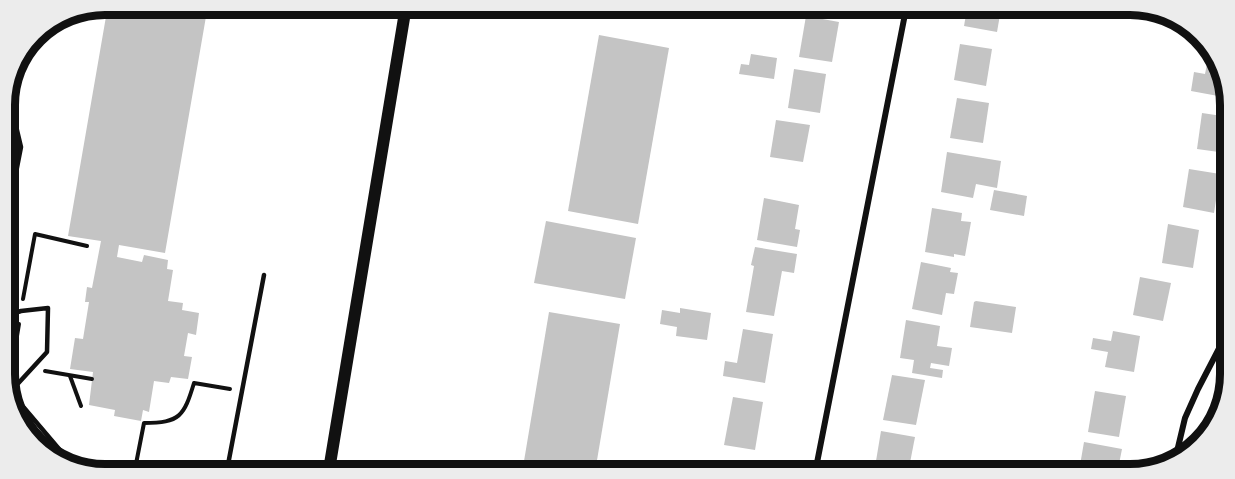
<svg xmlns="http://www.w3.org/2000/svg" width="1235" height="479" font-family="'Noto Serif',serif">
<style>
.building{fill:#c4c4c4}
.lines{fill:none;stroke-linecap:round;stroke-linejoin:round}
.path{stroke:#111;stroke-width:4}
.service{stroke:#111;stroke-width:4.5}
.minor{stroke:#111;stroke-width:6}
.secondary{stroke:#111;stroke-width:12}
.rim{fill:none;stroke:#111;stroke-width:8}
</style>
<rect width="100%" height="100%" fill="#fff"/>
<!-- building -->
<g class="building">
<path d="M 108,5 L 208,5 L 165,253 L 119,245 L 117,257 L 142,262 L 144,255 L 168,260 L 167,269 L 173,270 L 168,301 L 183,303 L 182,310 L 199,313 L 196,335 L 188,333 L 184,356 L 192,357 L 188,379 L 171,377 L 169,383 L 154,381 L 149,412 L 143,410 L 141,421 L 114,416 L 115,410 L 89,405 L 93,372 L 70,369 L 75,338 L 83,339 L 89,302 L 85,302 L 87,287 L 92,288 L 101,241 L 68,236 Z"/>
<path d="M 574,7 L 635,7 L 633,18 Z"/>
<path d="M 967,9 L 1001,9 L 997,32 L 964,26 Z"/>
<path d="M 806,16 L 839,22 L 832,62 L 799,57 Z"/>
<path d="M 599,35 L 669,48 L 638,224 L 568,211 Z"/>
<path d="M 960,44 L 992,49 L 986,86 L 954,80 Z"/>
<path d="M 751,54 L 777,58 L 774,79 L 739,74 L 741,64 L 749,65 Z"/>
<path d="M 1209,54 L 1213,55 L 1230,91 L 1229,98 L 1191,91 L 1194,72 L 1205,74 Z"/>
<path d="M 794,69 L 826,74 L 820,113 L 788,108 Z"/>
<path d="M 957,98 L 989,103 L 983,143 L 950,138 Z"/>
<path d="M 1202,113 L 1229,117 L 1226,153 L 1197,149 Z"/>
<path d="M 776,120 L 810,125 L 803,162 L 770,157 Z"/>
<path d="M 947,152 L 1001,161 L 997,188 L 976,184 L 973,198 L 941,192 Z"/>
<path d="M 1189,169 L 1220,174 L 1214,213 L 1183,207 Z"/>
<path d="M 994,190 L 1027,196 L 1024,216 L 990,210 Z"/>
<path d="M 764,198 L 799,205 L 795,229 L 800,230 L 797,247 L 757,240 Z"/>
<path d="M 932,208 L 962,213 L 961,221 L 971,222 L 965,256 L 954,254 L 954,257 L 925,252 Z"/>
<path d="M 546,221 L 636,238 L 625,299 L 534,283 Z"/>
<path d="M 1168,224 L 1199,230 L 1193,268 L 1162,263 Z"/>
<path d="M 755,247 L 797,254 L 794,273 L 782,271 L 774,316 L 746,312 L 754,266 L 751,265 Z"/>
<path d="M 921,262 L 951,268 L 950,272 L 958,273 L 954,294 L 946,293 L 942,315 L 912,309 Z"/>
<path d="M 1140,277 L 1171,283 L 1163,321 L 1133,315 Z"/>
<path d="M 976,301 L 1016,307 L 1012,333 L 970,327 L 974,302 Z"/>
<path d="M 680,308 L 711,313 L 707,340 L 676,336 L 677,327 L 660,324 L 662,310 L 680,313 Z"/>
<path d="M 549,312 L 620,324 L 595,472 L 535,471 L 524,461 Z"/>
<path d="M 906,320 L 940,326 L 937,346 L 952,348 L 949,366 L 931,363 L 930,368 L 943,370 L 942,378 L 912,373 L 914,360 L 900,358 Z"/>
<path d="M 743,329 L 773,334 L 765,383 L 723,376 L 725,361 L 737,363 Z"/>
<path d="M 1113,331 L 1140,336 L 1134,372 L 1105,367 L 1108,352 L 1091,349 L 1093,338 L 1111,341 Z"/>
<path d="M 892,375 L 925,380 L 916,425 L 883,420 Z"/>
<path d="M 1095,391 L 1126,396 L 1119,437 L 1088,432 Z"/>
<path d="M 733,397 L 763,402 L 755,450 L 724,445 Z"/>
<path d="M 881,431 L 915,437 L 908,473 L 874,473 Z"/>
<path d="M 1084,442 L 1122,449 L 1117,474 L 1087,474 L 1088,472 L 1079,471 Z"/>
<path d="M 724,463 L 753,468 L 753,472 L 722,472 Z"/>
</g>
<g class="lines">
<!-- path -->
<g class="path">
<path d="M 23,299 L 35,234 L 87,246"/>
<path d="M 6,356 L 16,342 L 19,324"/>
<path d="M 45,371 L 92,379"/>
<path d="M 70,376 L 81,406"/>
<path d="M 135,469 L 144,423 C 180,423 184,416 194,383 L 230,389"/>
</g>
<!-- service -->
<g class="service">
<path d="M 5,229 L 21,147 L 7,88"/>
<path d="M 6,316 L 21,311 L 48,308 L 47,352 L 13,389"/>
<path d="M 6,375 L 20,403 L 76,469"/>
<path d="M 227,470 L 264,275"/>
</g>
<!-- minor -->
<g class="minor">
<path d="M 1175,460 L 1185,418 L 1198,389 L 1226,335"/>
<path d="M 815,473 L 906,9"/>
</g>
<!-- secondary -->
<path class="secondary" d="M 329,470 L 406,6"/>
</g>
<!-- crop -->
<path d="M0 0H1235V479H0ZM105 15H1130A90 90 0 0 1 1220 105V374A90 90 0 0 1 1130 464H105A90 90 0 0 1 15 374V105A90 90 0 0 1 105 15Z" fill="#ececec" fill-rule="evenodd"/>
<path class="rim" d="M105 15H1130A90 90 0 0 1 1220 105V374A90 90 0 0 1 1130 464H105A90 90 0 0 1 15 374V105A90 90 0 0 1 105 15Z"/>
</svg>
